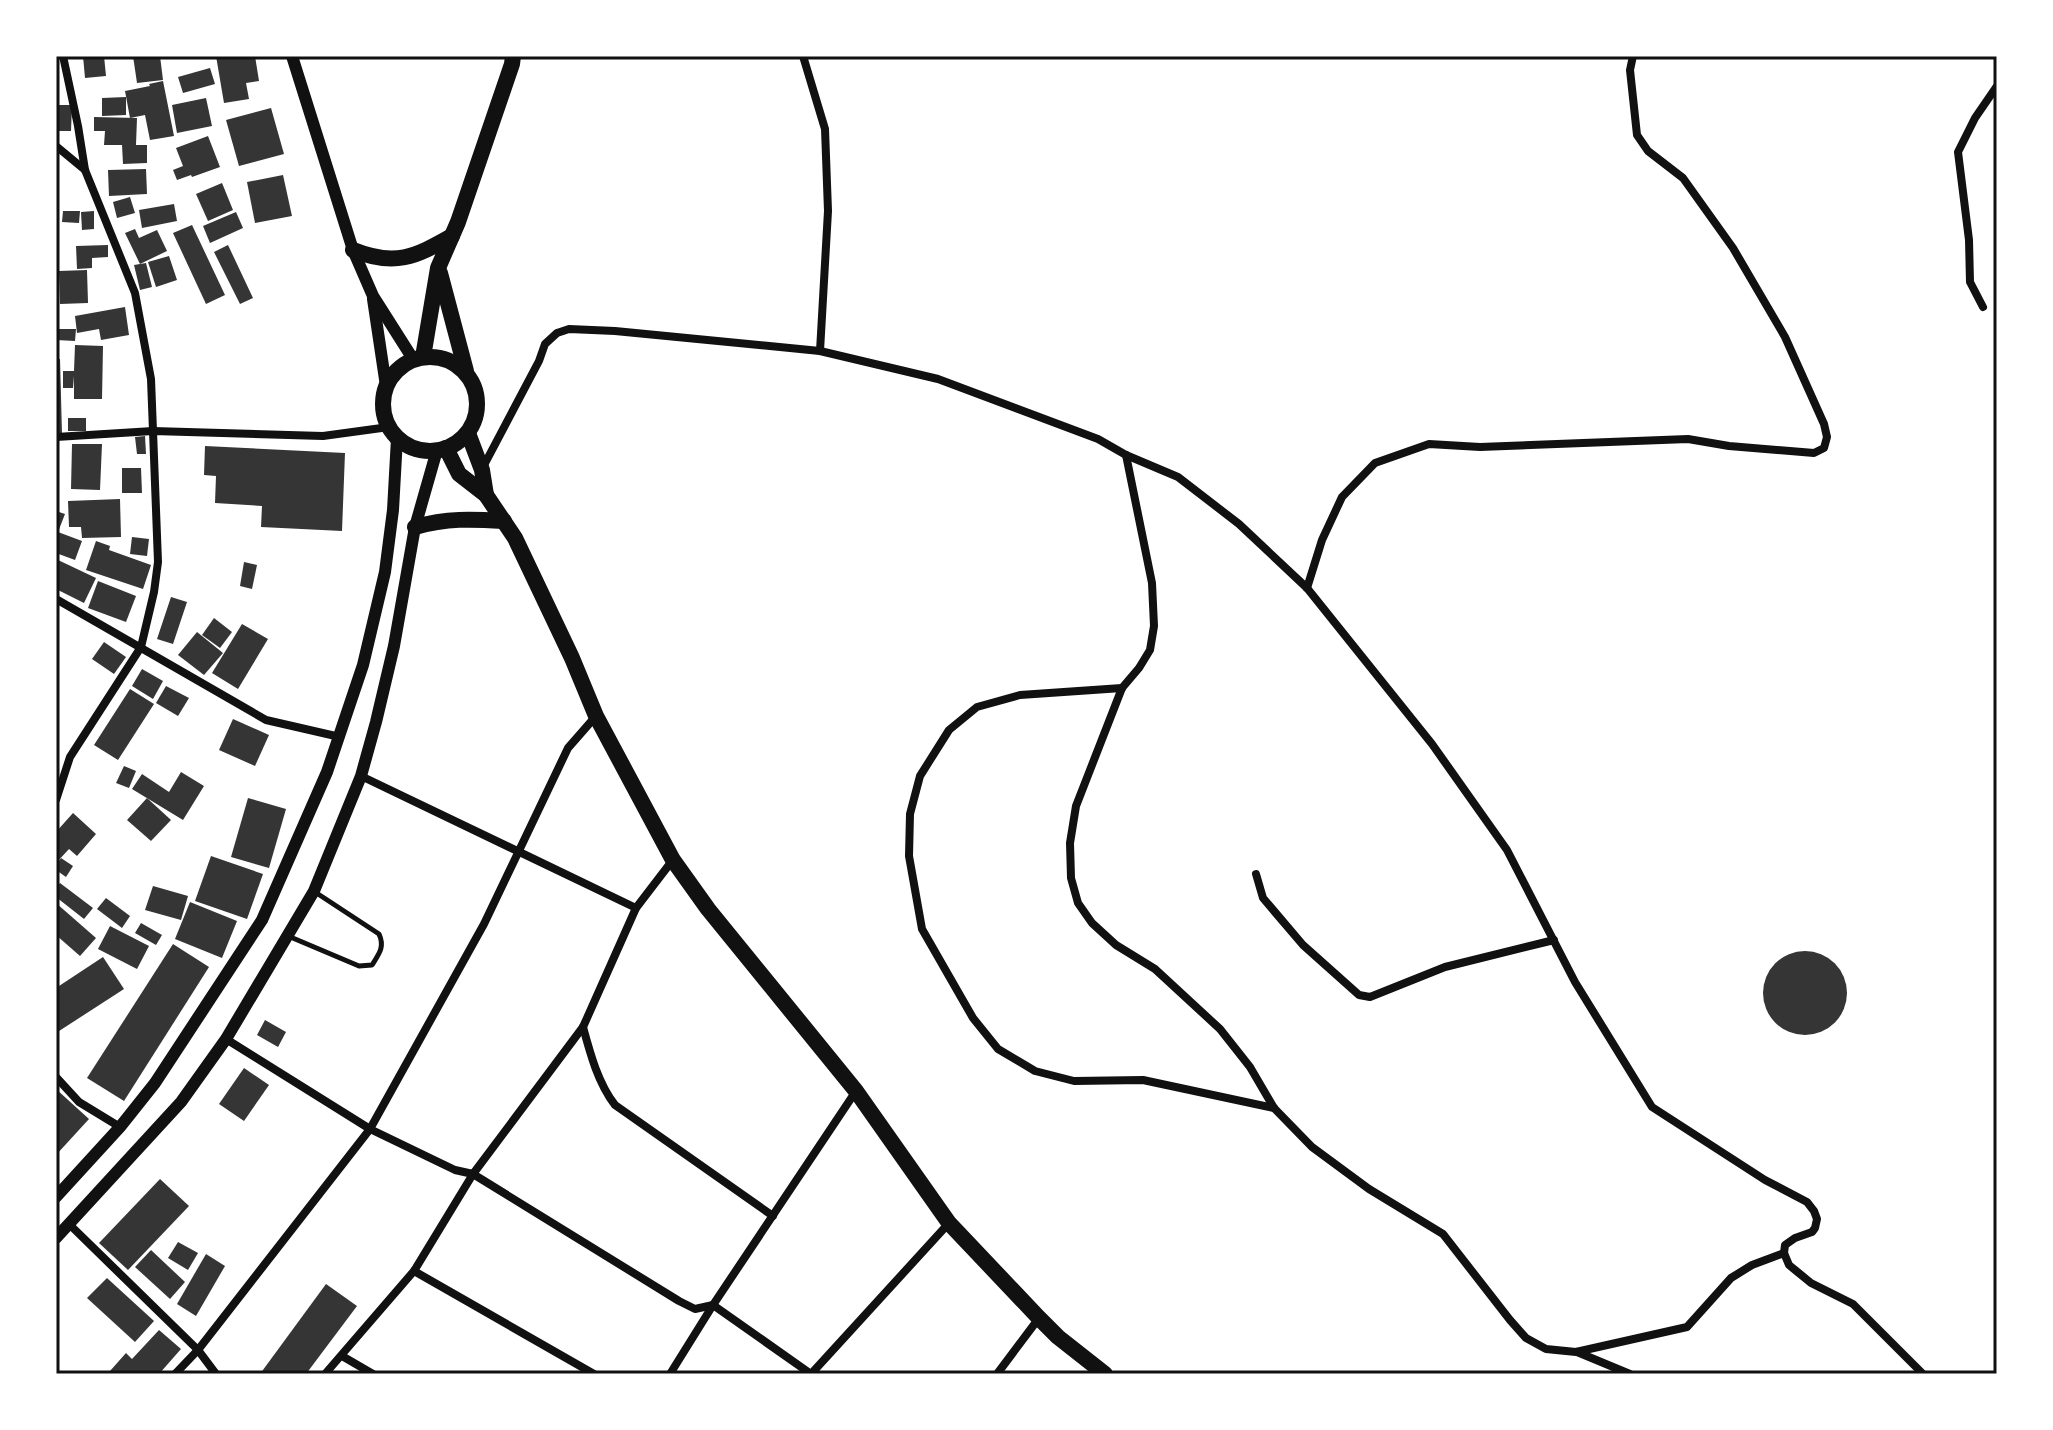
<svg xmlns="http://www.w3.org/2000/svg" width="2053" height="1430" font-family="'Alegreya Sans',sans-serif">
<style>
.building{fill:#353535}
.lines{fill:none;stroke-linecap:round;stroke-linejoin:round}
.service{stroke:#111;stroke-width:5}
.minor{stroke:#111;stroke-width:8}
.tertiary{stroke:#111;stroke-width:12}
.trunk{stroke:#111;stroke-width:16}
.neatline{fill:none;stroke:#111;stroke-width:3}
</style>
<rect width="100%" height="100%" fill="#fff"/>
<!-- building -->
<g class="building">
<path d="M 83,56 L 104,56 L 106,76 L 85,78 Z"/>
<path d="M 133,56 L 160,56 L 163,80 L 137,83 Z"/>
<path d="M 216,56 L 255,56 L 259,81 L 246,83 L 249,99 L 224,103 Z"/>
<path d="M 210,68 L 215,84 L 183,93 L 178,77 Z"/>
<path d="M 163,81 L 174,136 L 150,140 L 145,115 L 130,118 L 125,91 L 150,86 L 149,84 Z"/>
<path d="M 126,97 L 126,115 L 102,116 L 102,98 Z"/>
<path d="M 206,98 L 212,126 L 177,133 L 172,105 Z"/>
<path d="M 56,105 L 72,105 L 71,131 L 56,131 Z"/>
<path d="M 271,108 L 284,154 L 239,166 L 226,120 Z"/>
<path d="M 94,117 L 137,118 L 136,145 L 147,145 L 147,163 L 123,164 L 122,145 L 104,145 L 105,131 L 94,131 Z"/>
<path d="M 208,136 L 220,167 L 192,177 L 191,175 L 177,180 L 173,170 L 183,166 L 176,148 Z"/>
<path d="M 146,169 L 147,194 L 109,196 L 108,170 Z"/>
<path d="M 283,175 L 292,216 L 255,223 L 247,182 Z"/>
<path d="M 222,183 L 233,210 L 208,221 L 196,194 Z"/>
<path d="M 130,197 L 135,213 L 117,218 L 113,202 Z"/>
<path d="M 174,204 L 177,221 L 142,228 L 139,210 Z"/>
<path d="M 63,211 L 80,211 L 79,223 L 62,222 Z"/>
<path d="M 94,211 L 94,229 L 82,230 L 81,212 Z"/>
<path d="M 236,212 L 243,228 L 210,243 L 203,226 Z"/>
<path d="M 192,225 L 225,295 L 206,304 L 173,233 Z"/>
<path d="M 135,229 L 139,238 L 157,230 L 167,251 L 140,264 L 125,233 Z"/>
<path d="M 108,245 L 108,257 L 92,258 L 92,268 L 77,269 L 76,246 Z"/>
<path d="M 228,245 L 253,298 L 240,304 L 214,252 Z"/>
<path d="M 169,256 L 177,280 L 156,287 L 148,262 Z"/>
<path d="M 146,263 L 152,287 L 140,290 L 134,265 Z"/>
<path d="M 87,270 L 88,303 L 60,304 L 59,271 Z"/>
<path d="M 125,307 L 129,335 L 101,340 L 99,329 L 77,333 L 75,316 Z"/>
<path d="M 56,329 L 76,329 L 75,341 L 56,340 Z"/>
<path d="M 75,345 L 103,346 L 102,399 L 74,399 L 74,376 L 73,388 L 63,388 L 63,371 L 74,371 Z"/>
<path d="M 56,359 L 60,359 L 62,434 L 56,434 Z"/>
<rect x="68" y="418" width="18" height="13"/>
<path d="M 145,436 L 146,454 L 137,454 L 135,437 Z"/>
<path d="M 72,444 L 102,444 L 100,490 L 71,489 Z"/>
<path d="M 205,446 L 345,453 L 342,531 L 261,527 L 262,506 L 215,503 L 216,476 L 204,475 Z"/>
<path d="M 122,468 L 141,468 L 142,493 L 122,493 Z"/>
<path d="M 120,499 L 121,537 L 82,538 L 81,527 L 69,527 L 68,501 Z"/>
<path d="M 56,511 L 65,514 L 58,532 L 82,541 L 75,560 L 56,553 Z"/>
<path d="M 132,537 L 149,539 L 147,556 L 130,554 Z"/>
<path d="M 96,541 L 110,546 L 109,550 L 151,565 L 143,589 L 86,570 Z"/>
<path d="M 58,560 L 96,578 L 84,603 L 56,589 L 56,564 Z"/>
<path d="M 244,562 L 257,565 L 252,589 L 240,586 Z"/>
<path d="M 98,581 L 136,596 L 126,622 L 88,608 Z"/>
<path d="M 171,597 L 187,602 L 173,644 L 157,639 Z"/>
<path d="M 214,618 L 232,632 L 220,648 L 202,635 Z"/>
<path d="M 242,624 L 268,639 L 238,689 L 212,673 Z"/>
<path d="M 197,632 L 223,653 L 204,675 L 178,655 Z"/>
<path d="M 104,642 L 126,657 L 114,674 L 92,659 Z"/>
<path d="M 142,669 L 163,681 L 153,699 L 132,686 Z"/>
<path d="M 166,686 L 189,698 L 178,716 L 156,703 Z"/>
<path d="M 130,689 L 154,704 L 118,760 L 94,745 Z"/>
<path d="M 233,719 L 269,735 L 255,766 L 219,750 Z"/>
<path d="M 124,766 L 136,771 L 129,788 L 116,783 Z"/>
<path d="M 181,772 L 204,786 L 183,820 L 132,789 L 142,774 L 169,792 Z"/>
<path d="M 147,798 L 171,820 L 151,841 L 127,820 Z"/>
<path d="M 248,798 L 286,809 L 269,868 L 231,857 Z"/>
<path d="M 73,813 L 96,834 L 77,856 L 69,849 L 56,863 L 56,832 Z"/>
<path d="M 211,856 L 263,874 L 247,919 L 195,901 Z"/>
<path d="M 61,858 L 73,866 L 66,877 L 56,870 L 56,865 Z"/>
<path d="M 60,883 L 93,908 L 84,919 L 56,897 L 56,888 Z"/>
<path d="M 153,886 L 188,896 L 181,920 L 145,910 Z"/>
<path d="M 106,898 L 130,916 L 122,928 L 97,909 Z"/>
<path d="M 190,902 L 237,921 L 222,958 L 175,939 Z"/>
<path d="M 56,903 L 96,938 L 80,956 L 56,935 Z"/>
<path d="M 141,923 L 162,935 L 156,945 L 135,933 Z"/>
<path d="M 110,926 L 149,946 L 137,969 L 98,949 Z"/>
<path d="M 173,944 L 209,967 L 124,1101 L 87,1078 Z"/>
<circle cx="1805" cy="993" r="42"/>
<path d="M 103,957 L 124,989 L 56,1033 L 56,988 Z"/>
<path d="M 265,1020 L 286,1032 L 278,1047 L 257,1035 Z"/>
<path d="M 244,1068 L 269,1085 L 244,1121 L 219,1104 Z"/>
<path d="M 56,1089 L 89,1119 L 56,1155 Z"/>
<path d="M 160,1179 L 189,1206 L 128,1270 L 99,1243 Z"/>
<path d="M 178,1242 L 198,1253 L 188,1270 L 168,1258 Z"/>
<path d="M 151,1250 L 185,1282 L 170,1299 L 135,1267 Z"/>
<path d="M 206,1254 L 225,1266 L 196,1316 L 177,1304 Z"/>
<path d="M 107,1278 L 154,1321 L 135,1342 L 87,1298 Z"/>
<path d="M 326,1284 L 357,1306 L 306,1374 L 260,1374 Z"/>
<path d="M 159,1330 L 181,1349 L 159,1374 L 113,1374 L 110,1371 L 126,1353 L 132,1359 Z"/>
</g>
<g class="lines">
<!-- service -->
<path class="service" d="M 288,936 L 359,966 L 372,965 C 379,954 385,947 379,934 L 315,892"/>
<!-- minor -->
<g class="minor">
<path d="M 803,56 L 825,129 L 828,211 L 820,351"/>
<path d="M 56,146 L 85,170"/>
<path d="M 1983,307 L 1970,282 L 1969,240 L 1958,152 L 1975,118 L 1997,86"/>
<path d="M 56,437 L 153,431 L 151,379 L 135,293 L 85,170 L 78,126 L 63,56"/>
<path d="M 1126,455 L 1152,583 L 1154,626 L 1150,650 L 1139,668 L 1122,688 L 1076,806 L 1070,843 L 1071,878 L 1078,903 L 1092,923 L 1116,945 L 1155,969 L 1220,1029 L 1250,1067 L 1274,1108 L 1312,1147 L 1369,1189 L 1443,1234 L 1510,1320 L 1526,1338 L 1546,1349 L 1576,1352 L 1687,1327 L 1731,1278 L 1752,1265 L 1784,1253"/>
<path d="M 482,469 L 539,361 L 545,344 L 557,333 L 569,329 L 615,331 L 820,351 L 938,379 L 1098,439 L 1126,455 L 1178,477 L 1239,524 L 1307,588 L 1432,744 L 1507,850 L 1575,982 L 1652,1107 L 1765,1180 L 1807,1202 L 1814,1211 L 1817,1219 L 1815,1228 L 1812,1232 L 1795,1238 L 1785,1245 L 1784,1253 L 1789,1265 L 1811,1283 L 1853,1304 L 1923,1374"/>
<path d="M 1307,588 L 1322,540 L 1342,497 L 1375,463 L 1429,444 L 1480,447 L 1688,439 L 1729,446 L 1814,453 L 1824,448 L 1827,437 L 1824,424 L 1785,337 L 1733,248 L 1683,178 L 1648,151 L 1637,135 L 1630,70 L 1633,56"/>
<path d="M 56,599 L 266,720 L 340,737"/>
<path d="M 1122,688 L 1020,695 L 977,707 L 949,730 L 920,776 L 910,814 L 909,856 L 922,929 L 973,1018 L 998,1049 L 1035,1071 L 1074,1081 L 1143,1080 L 1274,1108"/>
<path d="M 361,776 L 636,908"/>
<path d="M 56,800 L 70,757 L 141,647 L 154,592 L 158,562 L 153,431 L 323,436 L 389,427"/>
<path d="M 1256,874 L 1263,898 L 1303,945 L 1359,995 L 1370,997 L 1445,967 L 1554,940"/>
<path d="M 583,1027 C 590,1053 598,1083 615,1105 L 773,1216"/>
<path d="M 226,1039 L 370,1129 L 455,1170 L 473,1174 L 679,1301 L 695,1309 L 713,1305 L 811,1374"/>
<path d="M 56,1077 L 79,1102 L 120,1127"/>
<path d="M 69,1224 L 198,1350 L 216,1374"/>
<path d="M 414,1271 L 594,1374"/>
<path d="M 1577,1352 L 1630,1374"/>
<path d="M 342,1356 L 373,1374"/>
<path d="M 175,1374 L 198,1350 L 370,1129 L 484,924 L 568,748 L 596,716"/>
<path d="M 325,1374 L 414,1271 L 473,1174 L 583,1027 L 636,908 L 672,861"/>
<path d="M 670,1374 L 713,1305 L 856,1091"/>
<path d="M 811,1374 L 949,1223"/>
<path d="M 997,1374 L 1039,1318"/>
</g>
<!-- tertiary -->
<g class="tertiary">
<path d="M 292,56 L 353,250 L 373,296 L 413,359"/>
<path d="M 373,299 L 386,386"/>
<path d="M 56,1197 L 120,1127 L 155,1083 L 262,920 L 327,772 L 363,665 L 385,572 L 393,510 L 397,438"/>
<path d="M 56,1238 L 181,1102 L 226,1039 L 314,891 L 361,776 L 376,722 L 394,646 L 415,527 L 437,450"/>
</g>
<!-- trunk -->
<g class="trunk">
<path d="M 353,250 C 395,267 415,257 452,236"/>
<path d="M 440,273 L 466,371"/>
<circle cx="430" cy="404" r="47"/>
<path d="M 423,357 L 438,268 L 458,222 L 512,64 L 513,56"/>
<path d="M 468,433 L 482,470 L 486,495"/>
<path d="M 446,448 L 459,474 L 486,495 L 515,538 L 572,658 L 596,716 L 673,860 L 708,909 L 856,1091 L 949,1223 L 1039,1318 L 1058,1337 L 1105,1374"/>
<path d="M 415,527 C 447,518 471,519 504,521"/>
</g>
</g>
<!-- border -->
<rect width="2053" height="1430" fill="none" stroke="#ffffff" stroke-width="116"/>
<rect x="58" y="58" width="1937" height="1314" class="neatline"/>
</svg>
